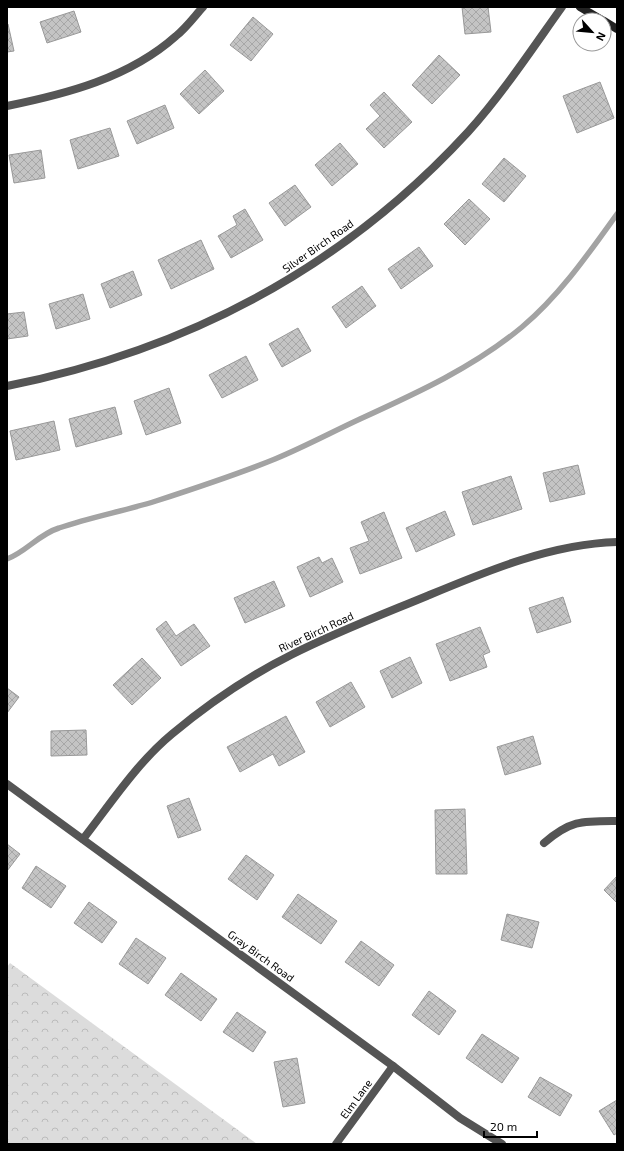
<svg xmlns="http://www.w3.org/2000/svg" width="624" height="1151" font-family="'Exo 2',sans-serif">
<style>
.forest{fill:url(#forest-crowns)}
.lines{fill:none;stroke-linecap:round;stroke-linejoin:round}
.stream{stroke:#a3a3a3;stroke-width:5.5}
.building{fill:url(#building-cross-hatch);stroke:#999}
.street{stroke:#555;stroke-width:8}
.secondary{stroke:#222;stroke-width:8}
.labels{text-anchor:middle;stroke-width:3;stroke-linejoin:round;paint-order:stroke}
.street-label{font-size:11px;fill:#000;stroke:#fff}
</style>
<defs>
<pattern id="forest-crowns" width="20" height="18" patternUnits="userSpaceOnUse"><rect width="20" height="18" fill="#dcdcdc"/><path d="M2 6a3 3 0 1 1 6 0M12 15a3 3 0 1 1 6 0" fill="none" stroke="#bbb"/></pattern>
<pattern id="building-cross-hatch" width="8" height="8" patternUnits="userSpaceOnUse"><rect width="8" height="8" fill="#c4c4c4"/><path d="M0 0l8 8M0 8l8-8" fill="none" stroke="#a7a7a7"/></pattern>
</defs>
<rect width="100%" height="100%" fill="#fff"/>
<!-- forest -->
<path class="forest" d="M 10,963 L 257,1144 L 7,1144 L 7,967 Z"/>
<g class="lines">
<!-- stream -->
<path class="stream" d="M 7,559 C 26,552 39,534 59,528 C 91,517 124,511 156,501 C 196,488 236,475 275,459 C 304,447 332,432 360,419 C 417,393 474,367 522,327 C 560,295 589,253 617,214"/>
</g>
<!-- building -->
<g class="building">
<path d="M 462,7 L 488,7 L 491,32 L 465,34 Z"/>
<path d="M 74,11 L 81,32 L 47,43 L 40,22 Z"/>
<path d="M 253,17 L 273,34 L 251,61 L 230,45 Z"/>
<path d="M 8,24 L 14,51 L 7,52 L 7,25 Z"/>
<path d="M 439,55 L 460,75 L 432,104 L 412,85 Z"/>
<path d="M 205,70 L 224,91 L 199,114 L 180,94 Z"/>
<path d="M 600,82 L 614,118 L 577,133 L 563,96 Z"/>
<path d="M 384,92 L 412,122 L 384,148 L 366,129 L 380,116 L 370,105 Z"/>
<path d="M 165,105 L 174,128 L 137,144 L 127,121 Z"/>
<path d="M 110,128 L 119,156 L 78,169 L 70,140 Z"/>
<path d="M 340,143 L 358,164 L 332,186 L 315,165 Z"/>
<path d="M 41,150 L 45,178 L 14,183 L 9,155 Z"/>
<path d="M 504,158 L 526,176 L 504,202 L 482,184 Z"/>
<path d="M 295,185 L 311,207 L 285,226 L 269,203 Z"/>
<path d="M 469,199 L 490,219 L 465,245 L 444,224 Z"/>
<path d="M 245,209 L 263,240 L 231,258 L 218,236 L 237,225 L 233,216 Z"/>
<path d="M 201,240 L 214,269 L 171,289 L 158,260 Z"/>
<path d="M 419,247 L 433,266 L 401,289 L 388,269 Z"/>
<path d="M 133,271 L 142,295 L 110,308 L 101,284 Z"/>
<path d="M 362,286 L 376,306 L 346,328 L 332,307 Z"/>
<path d="M 83,294 L 90,319 L 56,329 L 49,304 Z"/>
<path d="M 24,312 L 28,336 L 7,339 L 7,314 Z"/>
<path d="M 298,328 L 311,351 L 282,367 L 269,344 Z"/>
<path d="M 246,356 L 258,380 L 222,398 L 209,375 Z"/>
<path d="M 169,388 L 181,423 L 146,435 L 134,401 Z"/>
<path d="M 115,407 L 122,434 L 76,447 L 69,419 Z"/>
<path d="M 54,421 L 60,450 L 16,460 L 10,431 Z"/>
<path d="M 578,465 L 585,494 L 550,502 L 543,473 Z"/>
<path d="M 511,476 L 522,509 L 473,525 L 462,492 Z"/>
<path d="M 445,511 L 455,535 L 416,552 L 406,528 Z"/>
<path d="M 384,512 L 402,558 L 360,574 L 350,548 L 369,541 L 361,522 Z"/>
<path d="M 319,557 L 322,563 L 332,558 L 343,582 L 310,597 L 297,567 Z"/>
<path d="M 274,581 L 285,606 L 245,623 L 234,598 Z"/>
<path d="M 563,597 L 571,622 L 537,633 L 529,608 Z"/>
<path d="M 166,621 L 176,636 L 194,624 L 210,646 L 181,666 L 156,629 Z"/>
<path d="M 480,627 L 490,652 L 483,655 L 487,667 L 450,681 L 436,644 Z"/>
<path d="M 410,657 L 422,683 L 392,698 L 380,671 Z"/>
<path d="M 142,658 L 161,678 L 132,705 L 113,685 Z"/>
<path d="M 351,682 L 365,707 L 330,727 L 316,702 Z"/>
<path d="M 7,688 L 19,697 L 7,713 Z"/>
<path d="M 286,716 L 305,752 L 279,766 L 273,754 L 240,772 L 227,747 Z"/>
<path d="M 86,730 L 87,755 L 51,756 L 51,731 Z"/>
<path d="M 533,736 L 541,764 L 505,775 L 497,747 Z"/>
<path d="M 189,798 L 201,830 L 178,838 L 167,806 Z"/>
<path d="M 465,809 L 467,874 L 436,874 L 435,810 Z"/>
<path d="M 7,844 L 20,854 L 7,871 Z"/>
<path d="M 246,855 L 274,875 L 257,900 L 228,879 Z"/>
<path d="M 36,866 L 66,886 L 51,908 L 22,888 Z"/>
<path d="M 617,876 L 617,903 L 604,890 Z"/>
<path d="M 298,894 L 337,921 L 321,944 L 282,917 Z"/>
<path d="M 89,902 L 117,922 L 102,943 L 74,923 Z"/>
<path d="M 507,914 L 539,922 L 532,948 L 501,940 Z"/>
<path d="M 136,938 L 166,958 L 148,984 L 119,964 Z"/>
<path d="M 361,941 L 394,965 L 379,986 L 345,962 Z"/>
<path d="M 181,973 L 217,999 L 201,1021 L 165,995 Z"/>
<path d="M 429,991 L 456,1011 L 439,1035 L 412,1015 Z"/>
<path d="M 237,1012 L 266,1032 L 253,1052 L 223,1032 Z"/>
<path d="M 482,1034 L 519,1058 L 502,1083 L 466,1058 Z"/>
<path d="M 297,1058 L 305,1103 L 283,1107 L 274,1062 Z"/>
<path d="M 540,1077 L 572,1095 L 560,1116 L 528,1097 Z"/>
<path d="M 617,1100 L 617,1133 L 614,1135 L 599,1111 Z"/>
</g>
<g class="lines">
<!-- street -->
<g class="street">
<path d="M 7,106 C 66,94 129,78 176,36 C 186,28 194,17 203,7"/>
<path d="M 7,386 C 187,350 343,268 468,132 C 503,93 532,49 562,7"/>
<path d="M 7,784 L 393,1066 L 460,1118 L 502,1144"/>
<path d="M 83,839 C 111,803 137,763 172,734 C 208,704 249,676 291,655 C 334,633 381,615 427,596 C 487,571 551,544 617,542"/>
<path d="M 544,843 C 571,820 582,821 617,821"/>
<path d="M 336,1144 L 393,1066"/>
</g>
<!-- secondary -->
<g class="secondary">
<path d="M 580,7 L 602,20"/>
<path d="M 604,21 L 617,29"/>
</g>
</g>
<g class="labels">
<!-- street labels -->
<g class="street-label">
<text transform="translate(318 246) rotate(-35)" y="4">Silver Birch Road</text>
<text transform="translate(316 632) rotate(-25)" y="4">River Birch Road</text>
<text transform="translate(261 956) rotate(36)" y="4">Gray Birch Road</text>
<text transform="translate(356 1099) rotate(-54)" y="4">Elm Lane</text>
</g>
</g>
<!-- border -->
<rect width="624" height="1151" fill="none" stroke="#000000" stroke-width="16"/>
<!-- north arrow -->
<g transform="translate(592 32) rotate(117)"><circle r="19" fill="#ffffff" stroke="#999999"/>
<path d="M0-3L7 15L0 10L-7 15Z" fill="#000000"/>
<text y="-6" font-size="11" font-weight="bold" text-anchor="middle" fill="#000000">N</text>
</g>
<!-- scale -->
<path d="M484 1131v6h53v-6" fill="none" stroke="#000000" stroke-width="2"/>
<text x="490" y="1131" font-size="12" fill="#000000" stroke="#ffffff" stroke-width="3" paint-order="stroke">20 m</text>
</svg>
